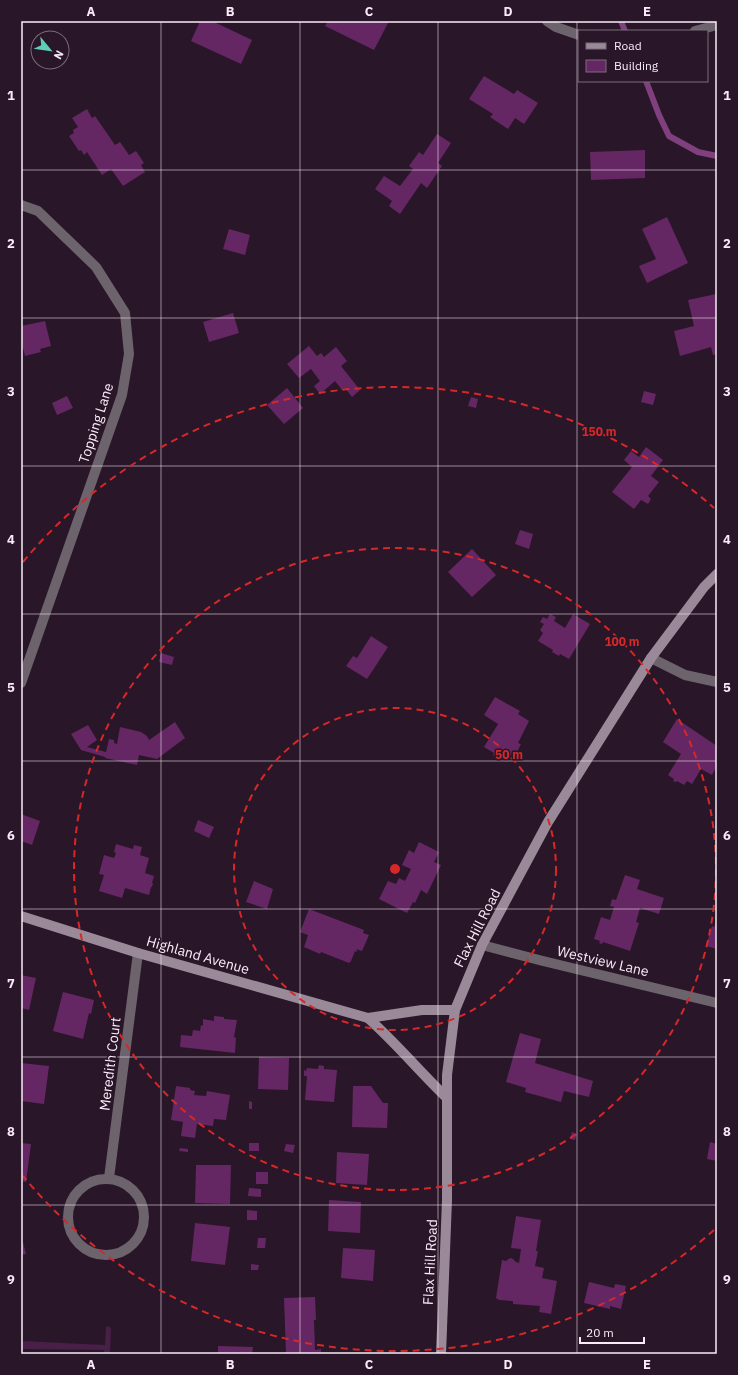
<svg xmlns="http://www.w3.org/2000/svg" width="738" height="1375" font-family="'IBM Plex Sans',sans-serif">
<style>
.green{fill:#481f47}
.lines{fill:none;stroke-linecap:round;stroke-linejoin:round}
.stream{stroke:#7f407d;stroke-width:6}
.building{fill:#642763}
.street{stroke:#6d636c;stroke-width:10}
.secondary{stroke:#9a8a99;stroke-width:10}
.grid{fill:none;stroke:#f9ecf8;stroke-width:1;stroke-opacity:0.55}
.ring{fill:none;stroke:#d62828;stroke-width:2;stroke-dasharray:7 5}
.labels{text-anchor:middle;stroke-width:3;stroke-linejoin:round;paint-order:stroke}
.street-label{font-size:14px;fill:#f9ecf8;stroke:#291628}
.centre{fill:#d62828;stroke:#291628;stroke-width:2}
.ring-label{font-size:12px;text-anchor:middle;font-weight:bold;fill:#d62828;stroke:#291628;stroke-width:3;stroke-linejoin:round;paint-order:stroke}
.neatline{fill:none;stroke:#f9ecf8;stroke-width:1.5}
.grid-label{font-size:13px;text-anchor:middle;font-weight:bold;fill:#f9ecf8}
</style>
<rect width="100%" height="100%" fill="#291628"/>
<!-- green -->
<path class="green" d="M 108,1326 L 111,1328 L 110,1354 L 104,1354 L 104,1350 L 21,1349 L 21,1341 L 105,1345 L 106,1327 Z"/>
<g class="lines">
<!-- stream -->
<g class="stream">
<path d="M 621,21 L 625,31"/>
<path d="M 646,81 L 659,115 L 669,136 L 698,152 L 717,156"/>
</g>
</g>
<!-- building -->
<g class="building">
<path d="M 200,21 L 212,21 L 252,40 L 241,64 L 191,41 Z"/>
<path d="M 328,21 L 389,21 L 374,50 L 325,26 Z"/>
<path d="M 484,76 L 514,94 L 517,90 L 538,103 L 524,124 L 515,118 L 508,129 L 490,117 L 493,114 L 469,99 Z"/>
<path d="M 87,109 L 92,118 L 95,116 L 115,145 L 120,142 L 129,155 L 136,151 L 144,163 L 141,165 L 145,172 L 123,186 L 111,169 L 102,175 L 87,152 L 84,155 L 81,150 L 79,151 L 69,136 L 74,133 L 73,130 L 78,127 L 72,118 Z"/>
<path d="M 437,134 L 451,143 L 438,163 L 442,166 L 427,188 L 421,183 L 400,214 L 389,206 L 392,201 L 375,189 L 384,176 L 400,186 L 413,169 L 409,166 L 419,152 L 423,155 Z"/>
<path d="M 645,150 L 645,178 L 591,180 L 590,152 Z"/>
<path d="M 667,217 L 688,263 L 647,283 L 639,266 L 656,259 L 642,229 Z"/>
<path d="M 229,229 L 250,235 L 245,255 L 223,249 Z"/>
<path d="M 716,294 L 717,299 L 717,354 L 713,355 L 711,347 L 680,356 L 674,331 L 694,326 L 688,300 Z"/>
<path d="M 233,313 L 239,333 L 209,342 L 203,322 Z"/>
<path d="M 45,321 L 51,346 L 40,349 L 41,352 L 25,356 L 21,340 L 21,326 Z"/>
<path d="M 309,346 L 317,356 L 321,353 L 324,357 L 336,347 L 347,361 L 341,366 L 360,390 L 352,397 L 345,388 L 342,390 L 335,381 L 320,394 L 314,386 L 320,381 L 311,369 L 299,378 L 287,364 Z"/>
<path d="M 287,388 L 303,408 L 284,424 L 267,405 Z"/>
<path d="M 644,391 L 656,394 L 653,405 L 641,402 Z"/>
<path d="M 67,396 L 73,408 L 57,415 L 52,403 Z"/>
<path d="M 471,397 L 478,399 L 476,408 L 468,406 Z"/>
<path d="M 646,447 L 663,460 L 651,476 L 659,482 L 648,496 L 651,499 L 648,504 L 641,500 L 634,509 L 612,492 L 632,467 L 624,460 L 631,451 L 639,457 Z"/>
<path d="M 520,530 L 533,534 L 529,549 L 515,544 Z"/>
<path d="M 472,549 L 496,575 L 472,597 L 448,572 Z"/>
<path d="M 550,614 L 556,617 L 554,621 L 565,628 L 573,614 L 590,624 L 569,659 L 560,654 L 559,656 L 552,652 L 553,650 L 538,641 L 543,633 L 540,630 L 544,624 L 540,622 L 543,617 L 547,619 Z"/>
<path d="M 371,636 L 388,647 L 367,679 L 346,666 L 353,656 L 357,658 Z"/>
<path d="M 161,653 L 174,657 L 172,665 L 159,662 Z"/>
<path d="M 495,697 L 520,711 L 518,714 L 529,721 L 518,743 L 521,744 L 517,752 L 514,750 L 507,762 L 497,756 L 496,757 L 493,755 L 494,753 L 484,747 L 498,724 L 484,715 Z"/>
<path d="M 677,719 L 717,746 L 717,766 L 712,775 L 701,769 L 692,784 L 687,781 L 684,785 L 677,781 L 676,782 L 673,781 L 674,779 L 668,775 L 681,754 L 663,742 Z"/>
<path d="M 175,722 L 185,738 L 157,759 L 139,755 L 137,765 L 105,758 L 105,757 L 81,750 L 71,734 L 88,725 L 97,740 L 87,747 L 106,752 L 109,739 L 114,740 L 114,743 L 117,744 L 120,727 L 141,732 L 147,736 L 149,740 Z"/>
<path d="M 21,814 L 40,821 L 32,845 L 21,841 Z"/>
<path d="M 198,820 L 214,827 L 209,838 L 194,831 Z"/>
<path d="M 419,842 L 439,852 L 434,862 L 441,865 L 427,894 L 421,890 L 415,903 L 413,902 L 407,913 L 379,899 L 388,881 L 396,884 L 399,878 L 405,881 L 411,869 L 402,865 L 409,850 L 414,853 Z"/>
<path d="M 116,844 L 133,849 L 134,845 L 142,847 L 140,855 L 149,858 L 145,873 L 154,876 L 152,883 L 153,883 L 152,887 L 151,887 L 149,895 L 125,888 L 122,898 L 99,891 L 104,875 L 99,874 L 104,855 L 114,858 L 116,853 L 114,852 Z"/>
<path d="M 625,875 L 640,880 L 637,889 L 664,898 L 659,914 L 640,908 L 636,922 L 639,923 L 630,951 L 603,942 L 602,944 L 599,943 L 600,941 L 594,939 L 601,917 L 610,920 L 614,907 L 610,906 L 612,899 L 616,900 Z"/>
<path d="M 254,881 L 273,889 L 267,909 L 246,902 Z"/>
<path d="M 309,909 L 364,930 L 363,933 L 369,935 L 362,951 L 356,949 L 357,950 L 357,952 L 355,951 L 351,961 L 349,963 L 321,952 L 320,954 L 304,947 L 308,935 L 300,932 Z"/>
<path d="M 717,919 L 717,949 L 706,946 L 712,926 L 714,927 Z"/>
<path d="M 21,975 L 36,978 L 29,1010 L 21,1008 Z"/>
<path d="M 63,992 L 94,1000 L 91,1014 L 89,1013 L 83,1039 L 53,1031 Z"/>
<path d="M 214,1016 L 224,1017 L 224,1019 L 237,1020 L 234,1037 L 236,1038 L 235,1053 L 180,1047 L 181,1035 L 192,1036 L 193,1030 L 200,1031 L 201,1025 L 203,1026 L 203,1019 L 214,1021 Z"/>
<path d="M 520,1033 L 541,1039 L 535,1063 L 593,1081 L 589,1097 L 564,1091 L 561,1102 L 525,1092 L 526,1088 L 506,1082 Z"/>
<path d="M 259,1057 L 289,1058 L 288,1090 L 258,1089 Z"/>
<path d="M 21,1063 L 49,1066 L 44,1104 L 21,1101 Z"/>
<path d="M 319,1065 L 324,1066 L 324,1069 L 337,1070 L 334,1102 L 305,1100 L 307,1076 L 304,1076 L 304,1070 L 306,1071 L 307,1068 L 318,1069 Z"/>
<path d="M 176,1086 L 190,1088 L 190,1090 L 195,1091 L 194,1095 L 206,1096 L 207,1091 L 230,1095 L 226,1120 L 214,1119 L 213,1126 L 197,1124 L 195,1138 L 181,1136 L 183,1122 L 171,1120 Z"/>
<path d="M 353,1086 L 371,1086 L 383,1103 L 388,1103 L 387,1128 L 352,1127 Z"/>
<path d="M 249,1101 L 252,1102 L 252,1109 L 249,1109 Z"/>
<path d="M 572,1132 L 577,1134 L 575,1140 L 570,1139 Z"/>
<path d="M 710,1142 L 717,1144 L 717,1161 L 707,1159 Z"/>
<path d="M 21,1143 L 31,1144 L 26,1182 L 21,1181 Z"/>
<rect x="249" y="1143" width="10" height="8"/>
<path d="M 286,1144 L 295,1145 L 293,1153 L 284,1151 Z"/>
<path d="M 180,1148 L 188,1149 L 188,1152 L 179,1151 Z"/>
<path d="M 337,1152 L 369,1154 L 367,1185 L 336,1183 Z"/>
<path d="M 196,1165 L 231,1165 L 230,1204 L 195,1203 Z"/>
<rect x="256" y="1172" width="12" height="12"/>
<path d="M 249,1188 L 261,1189 L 261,1197 L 248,1196 Z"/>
<path d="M 329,1200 L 361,1202 L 360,1233 L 328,1231 Z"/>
<path d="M 247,1210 L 257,1211 L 257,1220 L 247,1220 Z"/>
<path d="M 516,1216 L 541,1220 L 536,1251 L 538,1251 L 535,1266 L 544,1268 L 542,1278 L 557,1281 L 551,1314 L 539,1312 L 540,1306 L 513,1304 L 513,1301 L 499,1300 L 496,1298 L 502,1260 L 506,1261 L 510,1258 L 513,1259 L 516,1262 L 519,1263 L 521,1249 L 511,1248 Z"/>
<path d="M 195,1223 L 230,1227 L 225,1265 L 191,1261 Z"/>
<path d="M 21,1235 L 26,1254 L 21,1255 Z"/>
<path d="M 258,1238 L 266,1238 L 265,1248 L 257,1248 Z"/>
<path d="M 343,1248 L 375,1250 L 373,1281 L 341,1278 Z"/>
<path d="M 251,1264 L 259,1265 L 258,1270 L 251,1270 Z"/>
<path d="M 589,1282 L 614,1288 L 615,1284 L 626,1286 L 621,1309 L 610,1306 L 610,1309 L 584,1303 Z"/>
<path d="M 315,1297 L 316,1320 L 314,1320 L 315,1350 L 321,1349 L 321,1354 L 286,1354 L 284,1298 Z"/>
<path d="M 218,1346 L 253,1347 L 252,1354 L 218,1354 Z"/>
</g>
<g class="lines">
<!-- street -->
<g class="street">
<path d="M 547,21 L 556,27 L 579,35"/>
<path d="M 695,31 L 717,25"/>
<path d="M 21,205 L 38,211 L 96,267 L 125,313 L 129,354 L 122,395 L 21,683"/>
<path d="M 651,658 L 685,675 L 717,682"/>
<path d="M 482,945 L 543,961 L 717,1003"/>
<path d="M 109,1178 L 138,953"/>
<circle cx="106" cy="1217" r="38"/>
</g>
<!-- secondary -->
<g class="secondary">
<path d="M 21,916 L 138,953 L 368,1018 L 422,1010 L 455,1010"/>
<path d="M 368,1018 C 396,1043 420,1072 447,1098"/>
<path d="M 441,1354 L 447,1200 L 447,1075 L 455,1010 L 482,945 L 548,822 L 651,658 L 704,587 L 717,574"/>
</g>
</g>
<!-- grid -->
<path class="grid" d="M 161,21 L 161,1354M 300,21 L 300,1354M 438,21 L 438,1354M 577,21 L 577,1354M 21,170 L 717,170M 21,318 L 717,318M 21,466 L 717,466M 21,614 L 717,614M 21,761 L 717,761M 21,909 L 717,909M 21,1057 L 717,1057M 21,1205 L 717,1205"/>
<!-- distance rings -->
<g class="ring">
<circle cx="395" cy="869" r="161"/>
<circle cx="395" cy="869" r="321"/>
<path d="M714 1230A482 482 0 0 1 23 1176M23 562A482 482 0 0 1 714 508"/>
</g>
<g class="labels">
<!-- street labels -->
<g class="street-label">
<text transform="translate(96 423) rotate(-72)" y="5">Topping Lane</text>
<text transform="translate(477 928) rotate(-63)" y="5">Flax Hill Road</text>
<text transform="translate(198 955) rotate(16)" y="5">Highland Avenue</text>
<text transform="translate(603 961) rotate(13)" y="5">Westview Lane</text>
<text transform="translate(110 1064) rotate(-83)" y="5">Meredith Court</text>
<text transform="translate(430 1262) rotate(-87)" y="5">Flax Hill Road</text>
</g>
</g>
<circle cx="395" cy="869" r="6" class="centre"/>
<g class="ring-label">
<text x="599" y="436">150 m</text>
<text x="622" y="646">100 m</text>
<text x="509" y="759">50 m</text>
</g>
<!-- border -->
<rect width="738" height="1375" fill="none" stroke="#291628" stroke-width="44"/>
<!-- legend -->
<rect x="578" y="30" width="130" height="52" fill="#291628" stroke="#7c6c7b"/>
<rect x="586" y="43" width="20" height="6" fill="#9a8a99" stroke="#7c6c7b"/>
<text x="614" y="50" font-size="12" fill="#f9ecf8">Road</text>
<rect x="586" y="60" width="20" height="12" fill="#642763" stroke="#7c6c7b"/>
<text x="614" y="70" font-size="12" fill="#f9ecf8">Building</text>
<!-- north arrow -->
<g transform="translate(50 50) rotate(119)"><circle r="19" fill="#291628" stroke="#7c6c7b"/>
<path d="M0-3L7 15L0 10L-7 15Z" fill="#5eceb8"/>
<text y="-6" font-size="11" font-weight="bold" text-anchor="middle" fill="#f9ecf8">N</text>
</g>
<!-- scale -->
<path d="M580 1337v6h64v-6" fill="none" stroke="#f9ecf8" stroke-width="2"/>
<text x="586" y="1337" font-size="12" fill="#f9ecf8" stroke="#291628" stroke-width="3" paint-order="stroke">20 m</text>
<rect x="22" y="22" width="694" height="1331" class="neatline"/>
<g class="grid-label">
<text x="91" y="16">A</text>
<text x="230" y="16">B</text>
<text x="369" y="16">C</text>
<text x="508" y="16">D</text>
<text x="647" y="16">E</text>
<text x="11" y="100">1</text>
<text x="727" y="100">1</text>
<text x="11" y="248">2</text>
<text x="727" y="248">2</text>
<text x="11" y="396">3</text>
<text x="727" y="396">3</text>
<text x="11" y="544">4</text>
<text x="727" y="544">4</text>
<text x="11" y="692">5</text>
<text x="727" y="692">5</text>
<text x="11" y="840">6</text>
<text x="727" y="840">6</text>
<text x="11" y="988">7</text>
<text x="727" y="988">7</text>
<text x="11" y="1136">8</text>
<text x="727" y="1136">8</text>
<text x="11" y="1284">9</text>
<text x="727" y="1284">9</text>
<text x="91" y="1369">A</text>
<text x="230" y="1369">B</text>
<text x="369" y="1369">C</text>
<text x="508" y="1369">D</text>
<text x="647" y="1369">E</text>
</g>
</svg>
